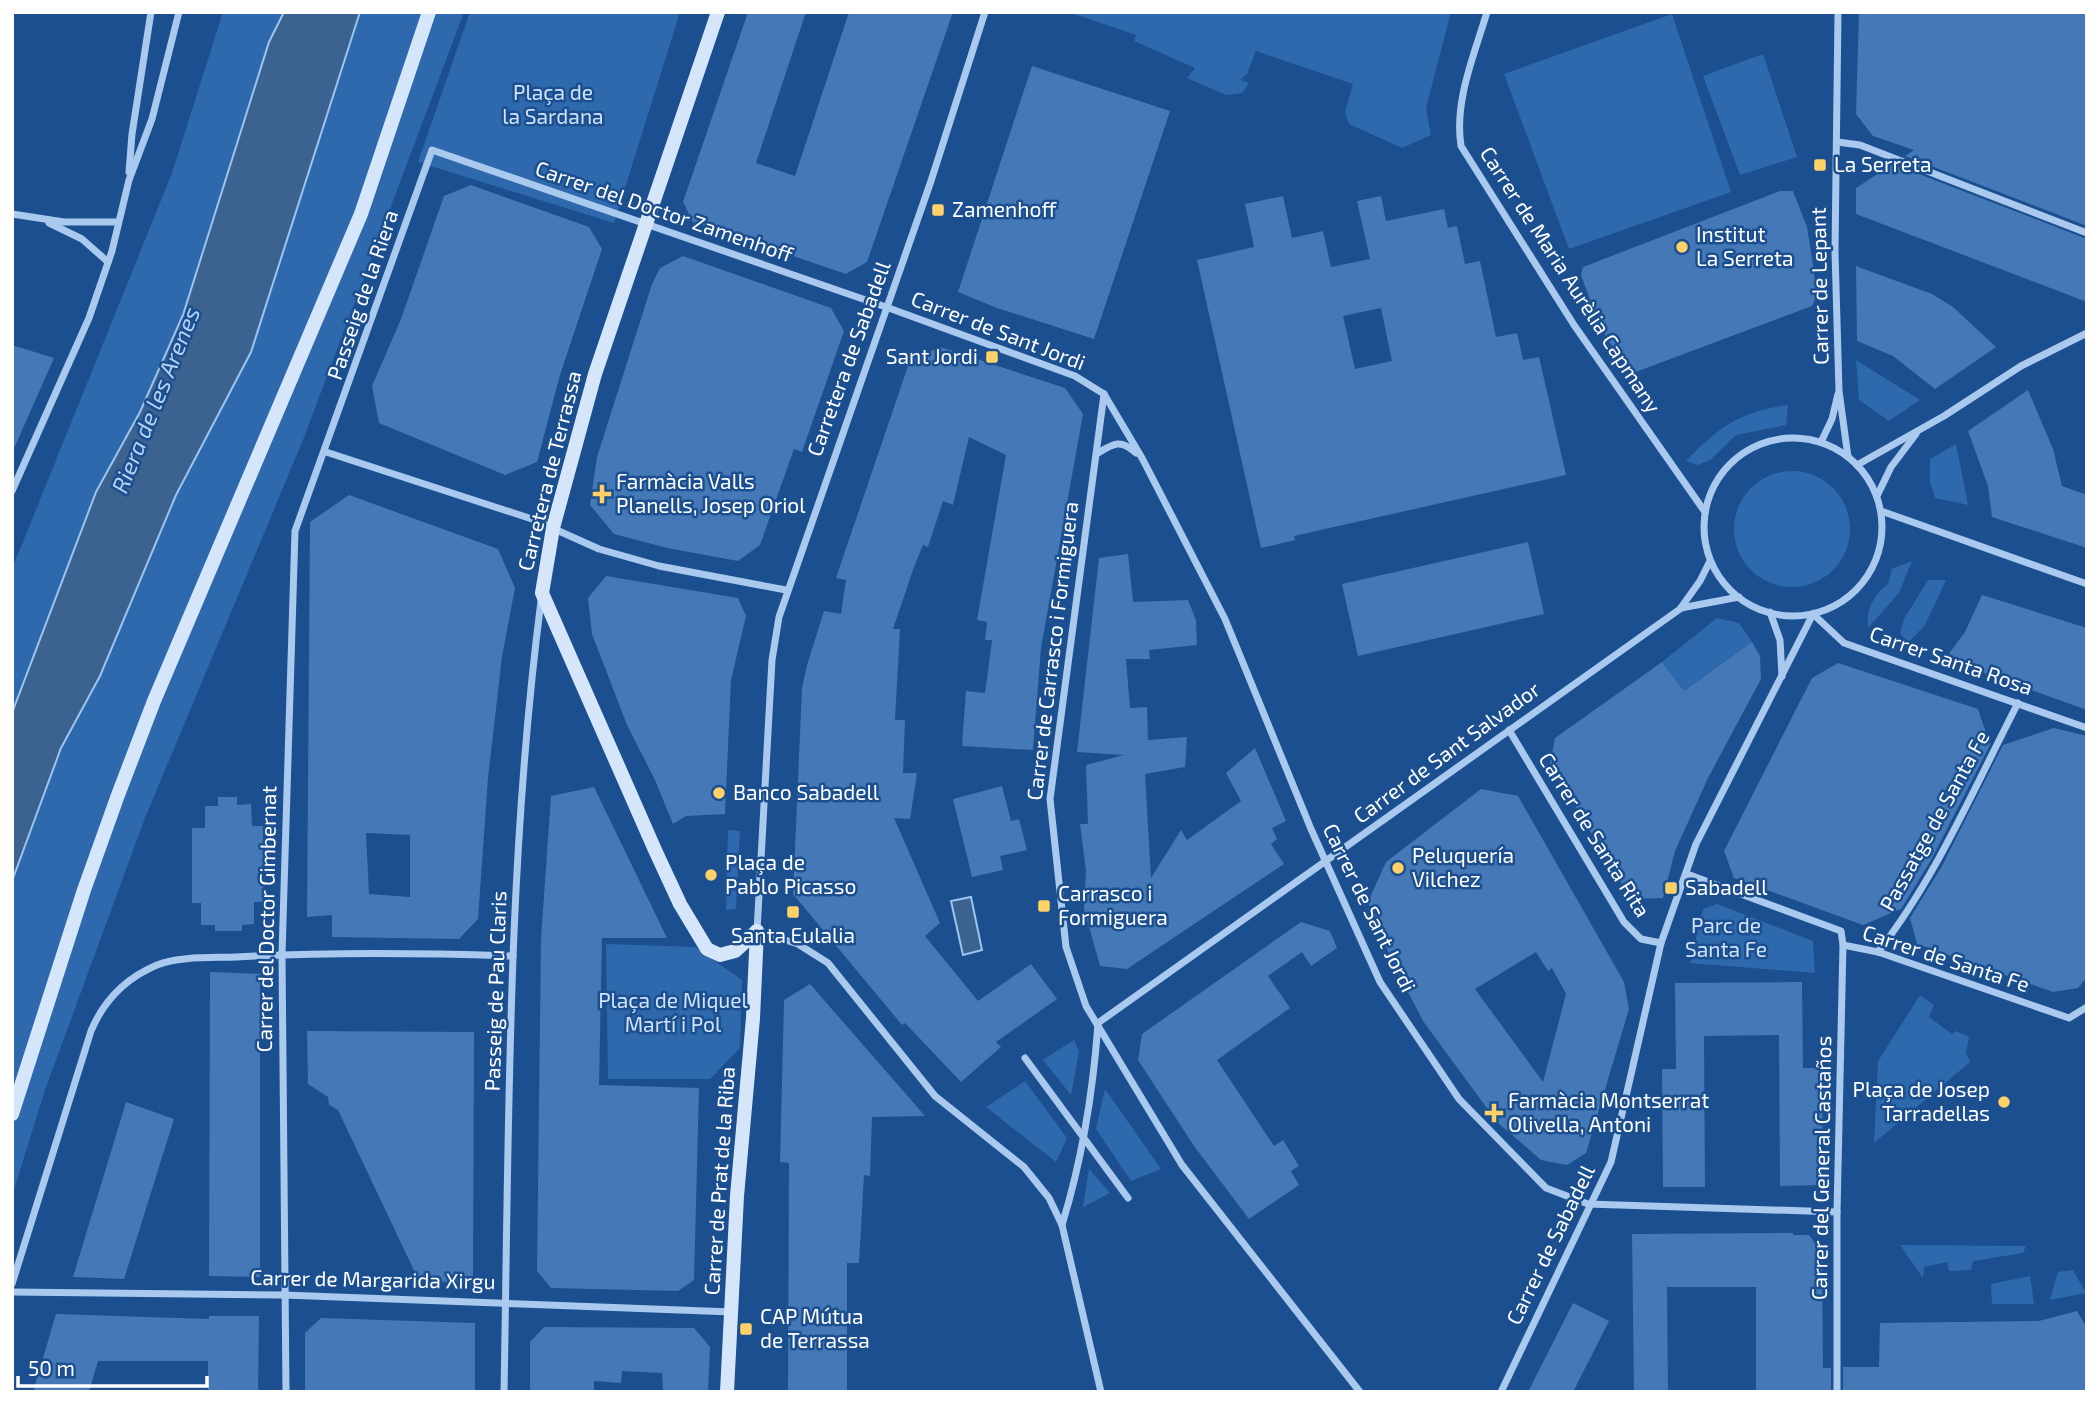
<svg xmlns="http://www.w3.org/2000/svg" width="2099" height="1404" font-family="'Exo 2',sans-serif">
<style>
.green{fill:#2e69ad}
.water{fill:#3c6290;stroke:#9cc4f0;stroke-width:2}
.building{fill:#4478b7;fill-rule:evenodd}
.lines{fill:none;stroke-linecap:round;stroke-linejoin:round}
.street{stroke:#a9c9ee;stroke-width:7}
.secondary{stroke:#d6e6fa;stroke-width:14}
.poi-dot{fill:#ffd166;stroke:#1b4f8f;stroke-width:2.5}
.labels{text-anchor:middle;stroke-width:5;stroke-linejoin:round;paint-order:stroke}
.park-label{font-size:21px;fill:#cfe3fa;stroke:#1b4f8f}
.poi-label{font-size:21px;fill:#fff;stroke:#1b4f8f;text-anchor:start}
.street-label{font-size:21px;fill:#fff;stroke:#1b4f8f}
.water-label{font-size:23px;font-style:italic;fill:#b5d3f5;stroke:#1b4f8f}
</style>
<rect width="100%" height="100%" fill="#1b4f8f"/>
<!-- green -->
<g class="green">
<path d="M 223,12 L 284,12 L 269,42 L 183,315 L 140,412 L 96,492 L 12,713 L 12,569 L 172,173 Z"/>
<path d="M 360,12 L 464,12 L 303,440 L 145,818 L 45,1090 L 12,1196 L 12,881 L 61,748 L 100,676 L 176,495 L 251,352 Z"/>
<path d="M 470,12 L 680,12 L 614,223 L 418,162 Z"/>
<path d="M 1068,12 L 1451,12 L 1426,108 L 1431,135 L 1402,148 L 1349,124 L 1345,112 L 1353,84 L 1256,51 L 1247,74 L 1240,80 L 1249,83 L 1242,93 L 1226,95 L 1187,78 L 1195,68 L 1134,41 L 1136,35 Z"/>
<path d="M 1672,14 L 1731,192 L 1569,249 L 1504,74 Z"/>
<path d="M 1763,54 L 1797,157 L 1740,175 L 1703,76 Z"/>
<path d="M 1856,360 L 1920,400 L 1889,421 L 1859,400 Z"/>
<path d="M 1788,405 L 1786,425 L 1736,435 L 1710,460 L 1698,465 L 1686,461 C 1718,427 1741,411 1788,405 Z"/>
<path d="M 1956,444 L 1968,505 L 1935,498 L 1930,482 L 1930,459 Z"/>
<circle cx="1792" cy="529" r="58"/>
<path d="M 1912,561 L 1899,593 L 1868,628 C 1866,609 1873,596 1888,584 L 1892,569 Z"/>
<path d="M 1928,580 L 1946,580 L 1925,625 L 1909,642 L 1900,634 L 1904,619 Z"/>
<path d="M 1717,618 L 1739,623 L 1752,642 L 1684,691 L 1662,662 Z"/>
<path d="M 728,830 L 740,831 L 736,909 L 726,910 Z"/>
<path d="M 1717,904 L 1813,941 L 1815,973 L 1690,963 L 1703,909 Z"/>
<path d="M 606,944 L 695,947 L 742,980 L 740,1048 L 710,1079 L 608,1079 Z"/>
<path d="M 1920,995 L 1934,1005 L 1929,1017 L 1952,1034 L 1956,1031 L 1969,1037 L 1966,1053 L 1970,1062 L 1874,1143 L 1878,1061 Z"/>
<path d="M 1074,1040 L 1079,1051 L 1071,1095 L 1043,1060 Z"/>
<path d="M 1025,1081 L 1067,1138 L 1056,1162 L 986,1107 Z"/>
<path d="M 1105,1089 L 1161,1169 L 1131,1181 L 1096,1129 Z"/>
<path d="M 1089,1169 L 1110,1193 L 1083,1207 Z"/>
<path d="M 1900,1245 L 2026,1246 L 2023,1253 L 1973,1261 L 1971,1270 L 1949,1271 L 1947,1262 L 1924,1267 L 1923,1278 Z"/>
<path d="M 2073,1270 L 2086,1293 L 2050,1300 L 2058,1272 Z"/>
<path d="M 2030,1276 L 2034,1304 L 1992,1304 L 1991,1284 Z"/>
</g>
<!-- water -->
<g class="water">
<path d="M 284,12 L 360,12 L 251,352 L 176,495 L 100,676 L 61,748 L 12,881 L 12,713 L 96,492 L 140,412 L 183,315 L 269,42 Z"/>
<path d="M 971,897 L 982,950 L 963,955 L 951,901 Z"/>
</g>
<!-- building -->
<g class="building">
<path d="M 748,12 L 806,12 L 756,163 L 795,176 L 849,12 L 953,12 L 867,262 L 846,274 L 693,222 L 683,202 Z"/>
<path d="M 1859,12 L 2087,12 L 2087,226 L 1905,156 L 1914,150 L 1873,136 L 1856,114 Z"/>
<path d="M 1032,66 L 1170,111 L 1094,339 L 997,308 L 958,292 Z"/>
<path d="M 1893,164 L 2087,239 L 2087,302 L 1856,214 L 1856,188 Z"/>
<path d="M 471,185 L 589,227 L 602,249 L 560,375 L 537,462 L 505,475 L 379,423 L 372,386 L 401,319 L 444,196 Z"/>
<path d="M 1780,191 L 1793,191 L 1807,227 L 1814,271 L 1816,297 L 1812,306 L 1633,373 L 1608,340 L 1597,319 L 1581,275 L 1583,267 Z"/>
<path d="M 1283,196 L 1292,238 L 1323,231 L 1331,267 L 1370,259 L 1357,201 L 1381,196 L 1386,221 L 1444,209 L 1448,228 L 1457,226 L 1465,264 L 1480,261 L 1496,337 L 1517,333 L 1523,360 L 1539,357 L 1566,475 L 1294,536 L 1295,540 L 1261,548 L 1197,260 L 1254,247 L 1245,204 ZM 1381,308 L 1392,361 L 1355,369 L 1343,316 Z"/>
<path d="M 683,256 L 831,308 L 844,331 L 802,452 L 794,449 L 760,545 L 738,561 L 667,548 L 614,534 L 590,505 L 597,457 L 652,284 L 660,268 Z"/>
<path d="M 1856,266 L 1932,294 L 1953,307 L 1996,347 L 1935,389 L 1893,356 L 1857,341 Z"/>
<path d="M 12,345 L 54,358 L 12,453 Z"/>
<path d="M 940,347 L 1065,388 L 1083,414 L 1041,648 L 1033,750 L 962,746 L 966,691 L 985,693 L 992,640 L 985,640 L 987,622 L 977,620 L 1006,455 L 969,437 L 953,505 L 943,501 L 928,547 L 923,545 L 914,567 L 893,629 L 900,629 L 895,720 L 905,720 L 903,773 L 917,773 L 910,819 L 894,818 L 940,923 L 925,936 L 978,1001 L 1031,964 L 1057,999 L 996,1042 L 1001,1047 L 961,1082 L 905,1023 L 902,1025 L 793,894 L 802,688 L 807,665 L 824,611 L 841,614 L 846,580 L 836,578 L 910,360 Z"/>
<path d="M 2028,390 L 2053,449 L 2062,486 L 2087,495 L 2087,548 L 1992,517 L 1988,486 L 1968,431 Z"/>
<path d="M 349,495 L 498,549 L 515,588 L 502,657 L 488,778 L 478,919 L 459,939 L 332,937 L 332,915 L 307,917 L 310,522 ZM 366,833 L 410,835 L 410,897 L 369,894 Z"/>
<path d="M 1528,542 L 1544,614 L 1358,656 L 1342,584 Z"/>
<path d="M 1128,554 L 1133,602 L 1188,600 L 1196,620 L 1197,645 L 1149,650 L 1150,659 L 1126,659 L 1130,708 L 1147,707 L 1148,740 L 1187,737 L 1185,767 L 1145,774 L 1151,878 L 1181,830 L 1187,840 L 1241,801 L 1226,773 L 1255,748 L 1286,821 L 1272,828 L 1277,839 L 1271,844 L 1284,864 L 1127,969 L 1100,966 L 1084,909 L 1086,870 L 1080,824 L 1088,824 L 1086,765 L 1124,755 L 1077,752 L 1099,558 Z"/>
<path d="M 606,576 L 738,598 L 746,616 L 731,680 L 725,814 L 686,816 L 673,824 L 655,780 L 627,725 L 592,634 L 588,598 Z"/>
<path d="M 1982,595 L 2087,628 L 2087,710 L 1945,659 L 1965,632 Z"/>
<path d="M 1752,642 L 1760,656 L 1761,679 L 1708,778 L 1675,851 L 1663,898 L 1631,899 L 1550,764 L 1555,738 L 1662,662 L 1684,691 Z"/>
<path d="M 1838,663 L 1978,709 L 1990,745 L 1931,860 L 1901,909 L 1863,925 L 1734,878 L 1724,851 L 1812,678 Z"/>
<path d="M 2054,728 L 2087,736 L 2087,977 L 2078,988 L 2053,992 L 1917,944 L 1910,918 L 1942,866 L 2003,745 Z"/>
<path d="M 1002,786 L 1011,821 L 1019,819 L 1027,850 L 1000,856 L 1003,870 L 972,877 L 953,799 Z"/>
<path d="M 594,787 L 667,938 L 602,938 L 599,1085 L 699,1088 L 694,1280 L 678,1291 L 551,1288 L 537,1271 L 541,938 L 551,796 Z"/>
<path d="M 1481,789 L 1518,796 L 1624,982 L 1629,1009 L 1586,1153 L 1567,1165 L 1541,1160 L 1497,1122 L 1423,1021 L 1392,961 L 1368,902 L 1386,862 ZM 1536,952 L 1548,971 L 1552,968 L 1566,994 L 1543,1082 L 1475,989 Z"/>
<path d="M 218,797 L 237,797 L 237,805 L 251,804 L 252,826 L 263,826 L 263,902 L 254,902 L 254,924 L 242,925 L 242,931 L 215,931 L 215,925 L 201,925 L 201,903 L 192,903 L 192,828 L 205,828 L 205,806 L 218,806 Z"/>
<path d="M 1301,922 L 1330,931 L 1337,948 L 1311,966 L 1302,952 L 1268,976 L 1290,1008 L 1217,1060 L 1274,1146 L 1283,1140 L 1299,1166 L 1291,1171 L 1299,1185 L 1249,1219 L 1194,1146 L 1138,1060 L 1142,1034 Z"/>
<path d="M 210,972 L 260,974 L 260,1277 L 209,1276 Z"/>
<path d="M 1802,982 L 1803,1068 L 1822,1068 L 1823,1185 L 1780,1186 L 1779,1035 L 1704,1036 L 1705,1187 L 1663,1187 L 1662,1069 L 1676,1069 L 1675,983 Z"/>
<path d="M 810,984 L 925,1116 L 872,1117 L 870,1176 L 864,1175 L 859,1263 L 847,1263 L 847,1392 L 788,1392 L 789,1163 L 780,1162 L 784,1000 Z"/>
<path d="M 307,1031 L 474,1032 L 473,1283 L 419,1281 L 338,1110 L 329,1105 L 328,1097 L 308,1084 Z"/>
<path d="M 126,1102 L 174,1119 L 124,1279 L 73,1277 Z"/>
<path d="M 1793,1233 L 1793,1235 L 1809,1235 L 1822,1252 L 1823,1368 L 1831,1368 L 1831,1392 L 1756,1392 L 1756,1287 L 1667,1287 L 1668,1392 L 1634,1392 L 1632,1234 Z"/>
<path d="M 1573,1303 L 1609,1321 L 1573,1392 L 1528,1392 Z"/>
<path d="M 2077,1311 L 2087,1328 L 2087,1392 L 1843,1392 L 1843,1367 L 1879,1367 L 1880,1323 L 2039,1321 Z"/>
<path d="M 56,1314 L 209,1319 L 209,1316 L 259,1316 L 258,1392 L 208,1392 L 208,1361 L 98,1361 L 89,1392 L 33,1392 Z"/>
<path d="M 321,1318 L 475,1323 L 475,1392 L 305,1392 L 305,1333 Z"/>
<path d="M 544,1327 L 694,1328 L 710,1347 L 708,1392 L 663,1392 L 662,1373 L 622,1371 L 621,1383 L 594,1381 L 594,1392 L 530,1392 L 530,1342 Z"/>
</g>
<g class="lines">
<!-- street -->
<g class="street">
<path d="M 985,12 L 931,181 L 779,617 L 772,660 L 757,931 L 798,944 L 828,963 L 935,1096 L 1024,1167 L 1049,1198 L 1062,1225 L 1101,1392"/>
<path d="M 1487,12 C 1474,56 1454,101 1461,146 L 1574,325 L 1705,512"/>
<path d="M 1838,12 L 1835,252 L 1839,391 L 1848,457"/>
<path d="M 1837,142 L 1860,145 L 2087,233"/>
<path d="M 129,172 L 132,134 L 151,12"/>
<path d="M 12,214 L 64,222 L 118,222"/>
<path d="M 49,223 L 82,239 L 108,262"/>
<path d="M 1104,394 L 1050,799 L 1066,947 L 1086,1006 L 1182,1165 L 1360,1392"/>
<circle cx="1793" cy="527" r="89"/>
<path d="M 1821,442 L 1832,419 L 1838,394"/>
<path d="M 326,452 L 532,519 L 599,549 L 659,566 L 786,590"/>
<path d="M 1098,453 C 1114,443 1121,439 1136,453"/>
<path d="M 1857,465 L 1944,416 L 2021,366 L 2087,333"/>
<path d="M 12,491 L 89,318 L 112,251 L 129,180 L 152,119 L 179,12"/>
<path d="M 1877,496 L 1891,467 L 1916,434"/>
<path d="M 1884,512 L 2087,584"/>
<path d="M 1681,608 L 1739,597"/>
<path d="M 1770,612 L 1780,640 L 1782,676"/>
<path d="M 1813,614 L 1844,643 L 2087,728"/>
<path d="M 1509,730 L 1624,922 L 1641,939 L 1661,943"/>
<path d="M 1687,874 L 1841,931 L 1843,945 L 1878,952 L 2069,1018 L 2087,1007"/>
<path d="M 1878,952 C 1936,878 1975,786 2018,703"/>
<path d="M 1098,1023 L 1680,609 L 1700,581 L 1710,561"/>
<path d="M 1025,1058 L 1128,1198"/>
<path d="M 1062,1225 C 1082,1160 1093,1092 1098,1024"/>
<path d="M 12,1284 L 91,1031 C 104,1000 126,978 157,965 C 179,956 212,958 236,957 C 328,952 421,953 513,956"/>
<path d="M 12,1292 L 284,1295 L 732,1312"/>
<path d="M 286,1392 L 282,954 L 295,531 L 432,150 L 886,307 L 1075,376 L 1104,394 L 1142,458 L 1225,619 L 1311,829 L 1380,982 L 1459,1099 L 1546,1188 L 1588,1204 L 1837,1212"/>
<path d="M 504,1392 C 509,1128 507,863 541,601"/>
<path d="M 1501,1392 L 1611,1162 L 1661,943 L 1696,844 L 1813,614"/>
<path d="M 1837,1392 L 1837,1212 L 1843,945"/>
</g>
<!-- secondary -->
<g class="secondary">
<path d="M 718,12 L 595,374 L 553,528 L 542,593 L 655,850 L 680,904 L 707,949 L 720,955 L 735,951 L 757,931"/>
<path d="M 12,1114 L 84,890 L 118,795 L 154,701 L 361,214 L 429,12"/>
<path d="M 727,1392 L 737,1196 L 753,1018 L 757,931"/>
</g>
</g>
<!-- markers -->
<g class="poi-dot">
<rect x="1813" y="158" width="14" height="14" rx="3.5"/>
<rect x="931" y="203" width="14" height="14" rx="3.5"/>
<circle cx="1682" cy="247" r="7"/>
<rect x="985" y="350" width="14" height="14" rx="3.5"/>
<path d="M598.5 483.5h7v7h7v7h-7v7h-7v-7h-7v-7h7z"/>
<circle cx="719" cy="793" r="7"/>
<circle cx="1398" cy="868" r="7"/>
<circle cx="711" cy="875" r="7"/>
<rect x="1664" y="881" width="14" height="14" rx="3.5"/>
<rect x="1037" y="899" width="14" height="14" rx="3.5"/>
<rect x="786" y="905" width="14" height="14" rx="3.5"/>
<circle cx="2004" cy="1102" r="7"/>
<path d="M1490.5 1102.5h7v7h7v7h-7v7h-7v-7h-7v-7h7z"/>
<rect x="739" y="1322" width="14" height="14" rx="3.5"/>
</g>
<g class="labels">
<!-- park labels -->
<g class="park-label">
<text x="553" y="100">Plaça de<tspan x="553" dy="24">la Sardana</tspan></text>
<text x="1726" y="933">Parc de<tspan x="1726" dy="24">Santa Fe</tspan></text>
<text x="673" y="1008">Plaça de Miquel<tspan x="673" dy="24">Martí i Pol</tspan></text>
</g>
<!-- poi labels -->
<g class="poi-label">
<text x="1834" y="172">La Serreta</text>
<text x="952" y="217">Zamenhoff</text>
<text x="1696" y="242">Institut<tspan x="1696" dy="24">La Serreta</tspan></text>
<text x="978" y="364" text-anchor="end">Sant Jordi</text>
<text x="616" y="489">Farmàcia Valls<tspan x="616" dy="24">Planells, Josep Oriol</tspan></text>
<text x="733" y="800">Banco Sabadell</text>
<text x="1412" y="863">Peluquería<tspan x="1412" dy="24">Vilchez</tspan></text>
<text x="725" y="870">Plaça de<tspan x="725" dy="24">Pablo Picasso</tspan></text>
<text x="1685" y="895">Sabadell</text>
<text x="1058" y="901">Carrasco i<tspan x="1058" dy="24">Formiguera</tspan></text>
<text x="793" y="943" text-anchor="middle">Santa Eulalia</text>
<text x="1990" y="1097" text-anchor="end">Plaça de Josep<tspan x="1990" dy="24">Tarradellas</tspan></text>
<text x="1508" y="1108">Farmàcia Montserrat<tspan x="1508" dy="24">Olivella, Antoni</tspan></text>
<text x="760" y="1324">CAP Mútua<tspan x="760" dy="24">de Terrassa</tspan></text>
</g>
<!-- street labels -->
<g class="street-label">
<text transform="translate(664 212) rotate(19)" y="7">Carrer del Doctor Zamenhoff</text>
<text transform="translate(1570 280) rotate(57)" y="7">Carrer de Maria Aurèlia Capmany</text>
<text transform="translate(1820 286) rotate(-91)" y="7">Carrer de Lepant</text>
<text transform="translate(363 295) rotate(-71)" y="7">Passeig de la Riera</text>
<text transform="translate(998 331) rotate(21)" y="7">Carrer de Sant Jordi</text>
<text transform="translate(849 359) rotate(-70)" y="7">Carretera de Sabadell</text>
<text transform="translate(550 471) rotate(-76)" y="7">Carretera de Terrassa</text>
<text transform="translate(1053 651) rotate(-83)" y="7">Carrer de Carrasco i Formiguera</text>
<text transform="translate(1951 661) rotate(19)" y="7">Carrer Santa Rosa</text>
<text transform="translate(1447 753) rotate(-36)" y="7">Carrer de Sant Salvador</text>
<text transform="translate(1935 821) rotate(-61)" y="7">Passatge de Santa Fe</text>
<text transform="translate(1594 835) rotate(58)" y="7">Carrer de Santa Rita</text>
<text transform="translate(1369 908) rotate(64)" y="7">Carrer de Sant Jordi</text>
<text transform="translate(267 919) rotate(-89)" y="7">Carrer del Doctor Gimbernat</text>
<text transform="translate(1946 959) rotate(18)" y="7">Carrer de Santa Fe</text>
<text transform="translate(496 991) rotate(-88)" y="7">Passeig de Pau Claris</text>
<text transform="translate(1822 1168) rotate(-89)" y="7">Carrer del General Castaños</text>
<text transform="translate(720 1181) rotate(-86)" y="7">Carrer de Prat de la Riba</text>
<text transform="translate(1551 1245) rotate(-64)" y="7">Carrer de Sabadell</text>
<text transform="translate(373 1280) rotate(1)" y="7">Carrer de Margarida Xirgu</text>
</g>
<!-- water labels -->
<g class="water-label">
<text transform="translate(156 400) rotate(-68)" y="8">Riera de les Arenes</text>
</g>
</g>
<!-- border -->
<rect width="2099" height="1404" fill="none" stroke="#ffffff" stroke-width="28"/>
<!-- scale -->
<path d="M18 1376v10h189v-10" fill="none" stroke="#ffffff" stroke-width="3.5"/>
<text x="28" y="1376" font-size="21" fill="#ffffff" stroke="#1b4f8f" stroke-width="5" paint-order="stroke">50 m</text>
</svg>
